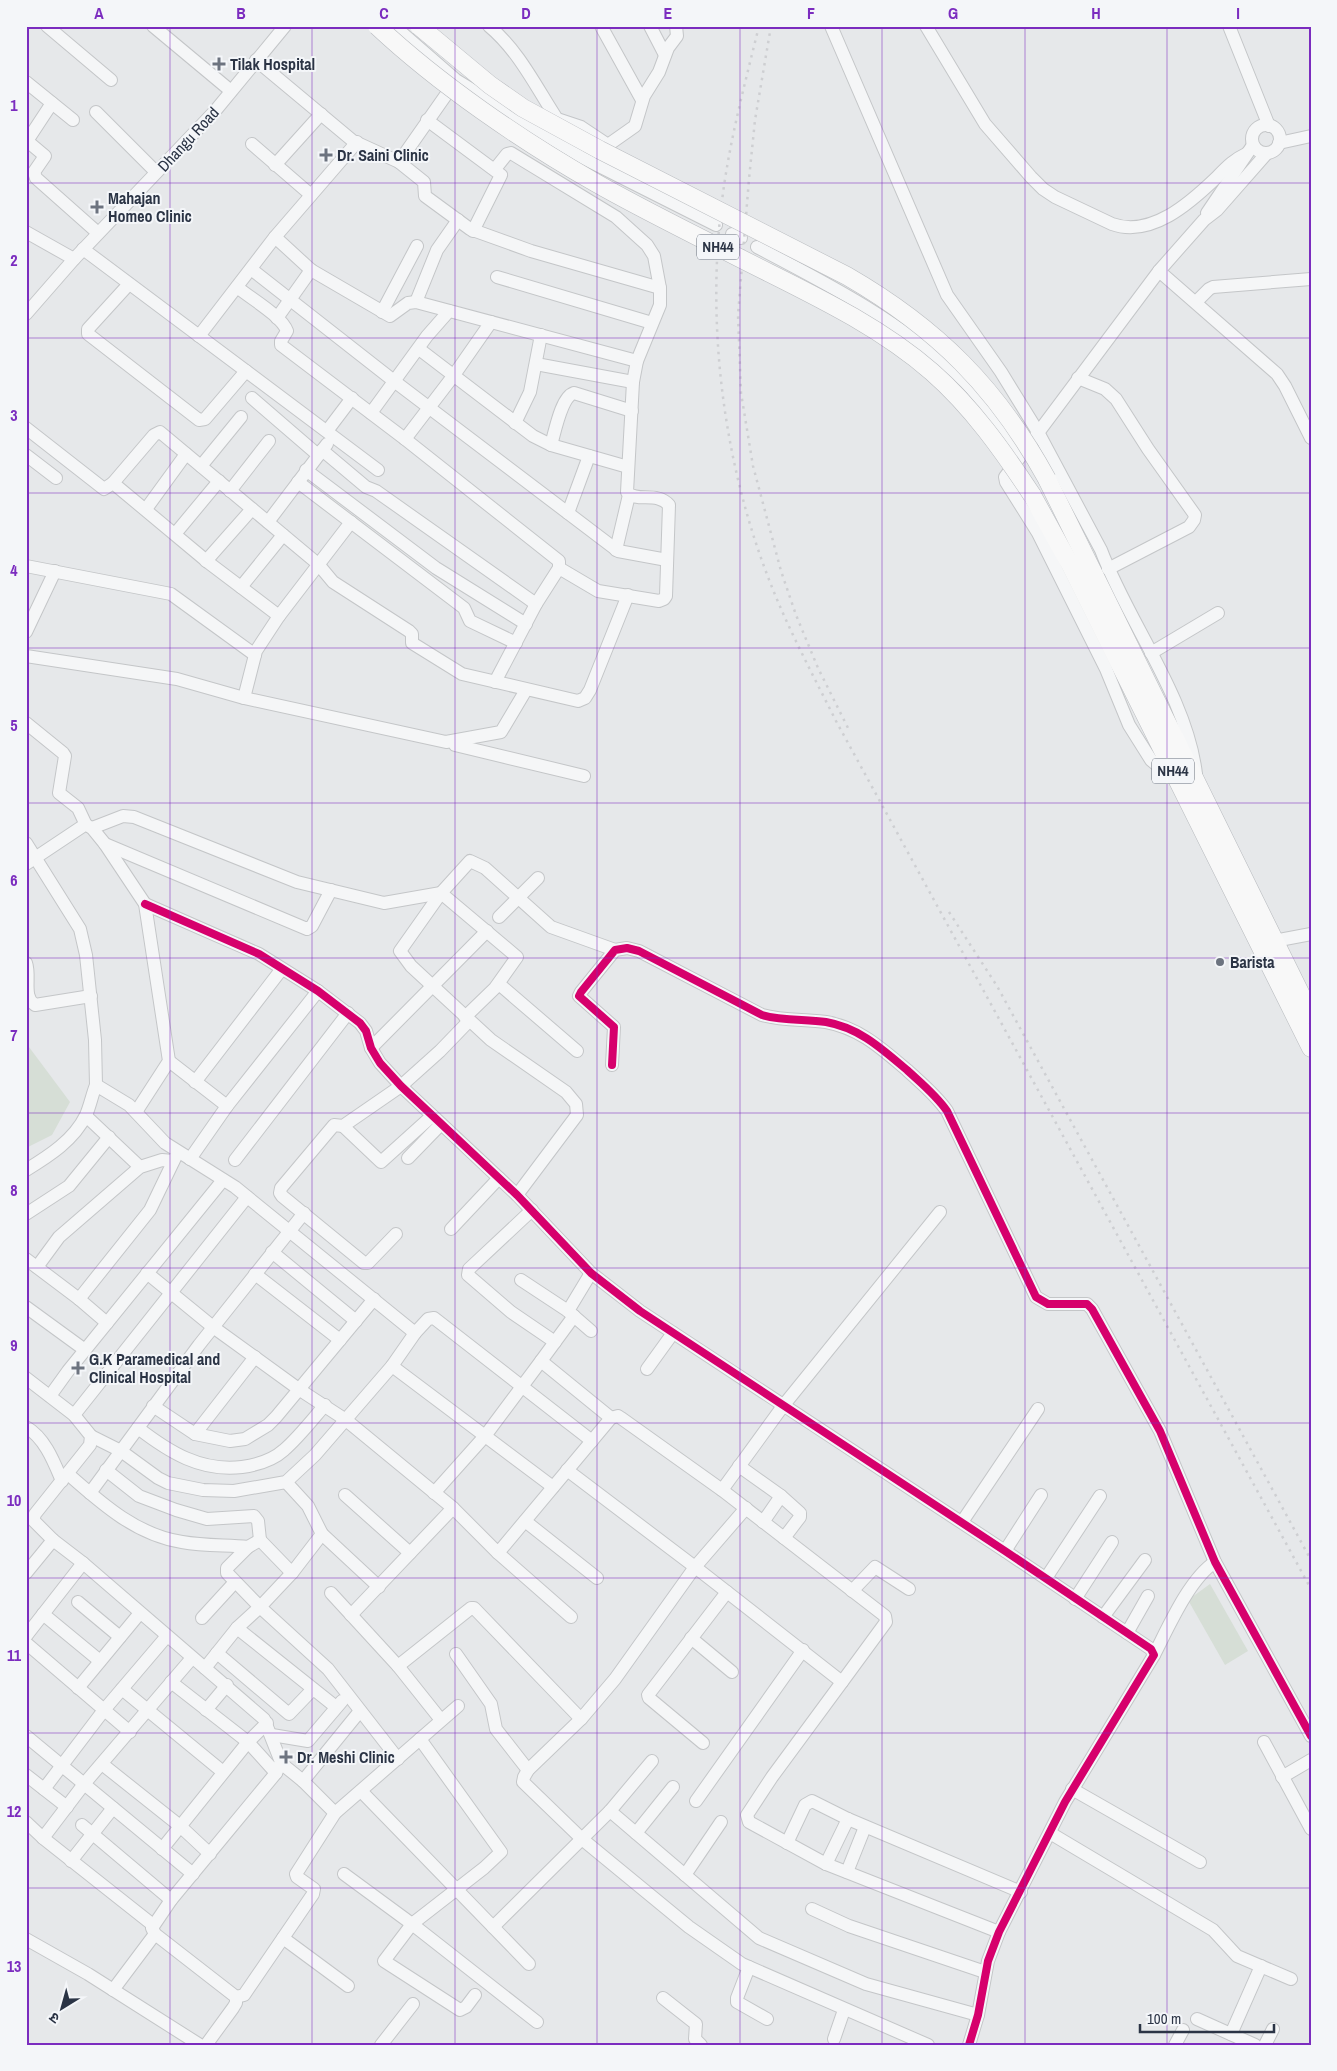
<svg xmlns="http://www.w3.org/2000/svg" width="1337" height="2071" font-family="'Archivo Narrow','Noto Sans Devanagari',sans-serif">
<style>
.green{fill:#d6ded6}
.lines{fill:none;stroke-linecap:round;stroke-linejoin:round}
.minor-casing{stroke:#c4c6c8;stroke-width:14}
.highway-casing{stroke:#b8bbbf;stroke-width:19}
.minor{stroke:#f5f6f7;stroke-width:12}
.highway{stroke:#f8f8f8;stroke-width:18}
.rail{stroke:#cecfd2;stroke-width:2.5;stroke-dasharray:2.5 5;stroke-linecap:butt}
.highway-bridge-casing{stroke:#b8bbbf;stroke-width:19;stroke-linecap:butt}
.highway-bridge{stroke:#f8f8f8;stroke-width:18}
.cycleway-casing{stroke:#f4f6f9;stroke-width:11}
.cycleway{stroke:#d6006c;stroke-width:8}
.grid{fill:none;stroke:#7b2cbf;stroke-width:1;stroke-opacity:0.55}
.poi-dot{fill:#6c737f;stroke:#f4f6f9;stroke-width:2}
.labels{text-anchor:middle;stroke-width:4;stroke-linejoin:round;paint-order:stroke}
.shield{fill:#f4f6f9;stroke:#676e7b;stroke-width:1}
.shield-label{font-size:15px;font-weight:bold;fill:#2b3445}
.poi-label{font-size:16px;font-weight:bold;fill:#2b3445;stroke:#f4f6f9;text-anchor:start}
.street-label{font-size:16px;fill:#2b3445;stroke:#f4f6f9}
.neatline{fill:none;stroke:#7b2cbf;stroke-width:2}
.grid-label{font-size:16px;text-anchor:middle;font-weight:bold;fill:#7b2cbf}
</style>
<rect width="100%" height="100%" fill="#e6e8ea"/>
<!-- green -->
<g class="green">
<path d="M 26,1043 L 70,1102 L 52,1135 L 26,1148 Z"/>
<path d="M 1210,1584 L 1248,1651 L 1225,1665 L 1188,1600 Z"/>
</g>
<g class="lines">
<defs>
<g id="minor">
<path d="M 47,26 L 111,80"/>
<path d="M 153,26 L 231,91"/>
<path d="M 394,26 L 456,80 L 583,158 L 716,225"/>
<path d="M 489,26 C 519,51 536,87 557,119 L 581,127 L 608,145 L 635,126 L 644,96 L 659,72 L 668,48 L 677,36 L 676,26"/>
<path d="M 601,26 L 642,100"/>
<path d="M 650,26 L 665,55"/>
<path d="M 831,26 L 947,295 L 1001,372 L 1038,432 L 1101,550 C 1128,622 1187,697 1196,774"/>
<path d="M 926,26 L 985,124 L 1031,177 L 1043,189 L 1055,197 L 1112,224 C 1151,238 1190,203 1216,178 C 1226,168 1233,160 1246,154"/>
<path d="M 1229,26 L 1269,126"/>
<path d="M 256,60 L 353,141 L 399,162 L 424,182 L 425,196 L 470,229 L 531,251 L 660,288"/>
<path d="M 26,82 L 73,120"/>
<path d="M 96,112 L 156,172"/>
<path d="M 427,120 L 501,175 L 473,231"/>
<circle cx="1266" cy="139" r="14"/>
<path d="M 26,140 L 45,156 L 34,172 L 36,178 L 98,233"/>
<path d="M 27,141 L 52,103"/>
<path d="M 1279,143 L 1311,136"/>
<path d="M 252,144 L 311,195"/>
<path d="M 399,162 L 455,82"/>
<path d="M 275,165 L 321,114"/>
<path d="M 495,169 L 507,154 L 511,153 L 616,217 L 647,245 L 654,256 L 660,288 L 660,305 L 637,361 L 633,382 L 627,492 C 636,503 657,491 669,505 L 666,596 L 664,599 L 659,601 L 598,591 L 559,568"/>
<path d="M 1207,213 L 1253,145"/>
<path d="M 26,232 L 74,259"/>
<path d="M 732,234 L 741,238"/>
<path d="M 275,237 L 311,270 L 390,316 L 408,303 L 416,302 L 637,361"/>
<path d="M 757,247 C 830,285 905,324 965,382 C 986,403 1001,431 1021,454"/>
<path d="M 83,249 L 378,470"/>
<path d="M 251,269 L 394,381 L 618,551 L 667,560"/>
<path d="M 1159,271 L 1277,374 L 1285,386 L 1311,438"/>
<path d="M 497,277 L 652,323"/>
<path d="M 129,284 L 88,329 L 88,334 L 199,420 L 205,419 L 246,371"/>
<path d="M 237,287 C 250,298 282,316 287,331 L 281,341 L 281,345 L 405,439 L 559,561 L 559,568 L 536,604 L 495,682"/>
<path d="M 416,302 L 437,250 L 458,220"/>
<path d="M 1196,302 L 1209,289 L 1213,287 L 1311,279"/>
<path d="M 382,312 L 417,246"/>
<path d="M 26,314 L 74,259 L 215,111 L 285,26"/>
<path d="M 277,318 L 311,270"/>
<path d="M 199,336 L 275,237 L 357,142"/>
<path d="M 419,349 L 533,436 L 551,445 L 628,467"/>
<path d="M 536,364 L 633,382"/>
<path d="M 1078,378 L 1105,389 L 1116,399 L 1148,449 L 1195,515 L 1194,520 L 1189,527 L 1108,569"/>
<path d="M 252,398 L 318,455"/>
<path d="M 371,413 L 427,336 L 449,311"/>
<path d="M 515,423 L 530,392 L 541,335"/>
<path d="M 26,428 L 104,489 L 113,483 L 209,563 L 279,616 L 351,522"/>
<path d="M 327,431 L 352,398"/>
<path d="M 405,439 L 454,375 L 491,322"/>
<path d="M 551,445 C 555,432 561,397 574,393 L 632,411"/>
<path d="M 322,450 L 366,487 L 376,491 L 536,604"/>
<path d="M 26,455 L 56,478"/>
<path d="M 201,466 L 241,417"/>
<path d="M 306,470 L 436,568 L 526,624"/>
<path d="M 298,482 L 464,608 L 470,621 L 516,643"/>
<path d="M 113,483 L 154,435 L 160,432 L 318,564 L 333,582 L 409,631 L 412,634 L 412,643 L 462,674 L 578,701 L 585,698 L 590,690 L 628,595"/>
<path d="M 230,491 L 269,441"/>
<path d="M 146,509 L 186,454"/>
<path d="M 568,513 L 589,456"/>
<path d="M 268,522 L 327,444"/>
<path d="M 175,534 L 219,481"/>
<path d="M 616,550 L 629,495"/>
<path d="M 206,561 L 252,509"/>
<path d="M 26,566 L 171,594 L 255,655"/>
<path d="M 241,587 L 283,535"/>
<path d="M 26,632 L 55,571"/>
<path d="M 1151,653 L 1218,613"/>
<path d="M 26,656 L 177,679 L 244,698 L 446,742 L 501,732 L 526,690"/>
<path d="M 244,698 L 256,651 L 279,616"/>
<path d="M 26,723 L 63,753 L 65,756 L 59,793 L 78,808 L 86,825"/>
<path d="M 455,745 L 584,776"/>
<path d="M 1174,779 L 1151,760 L 1129,725 L 1106,669 L 1038,533 L 1006,482 L 1005,477 L 1159,271 L 1204,220 L 1217,210 L 1267,153"/>
<path d="M 92,828 L 123,816 L 134,817 L 297,882 L 384,903 L 441,893 L 517,957 L 495,988 L 465,1017"/>
<path d="M 26,843 L 80,929 L 86,955 L 95,1040 L 96,1085"/>
<path d="M 105,844 L 307,929 L 312,926 L 331,890"/>
<path d="M 26,864 L 83,826 L 86,825 L 92,828 L 105,844 L 145,904 L 169,1061 L 136,1112"/>
<path d="M 145,904 L 259,954 L 318,991 L 360,1023 L 366,1031 L 371,1048 L 380,1063 L 401,1086 L 517,1195 L 591,1273 L 640,1311 L 1005,1551 L 1151,1649 L 1154,1655 L 1065,1802 L 999,1932 L 988,1961 L 978,2015 L 969,2045"/>
<path d="M 499,917 L 538,878"/>
<path d="M 1274,941 L 1311,934"/>
<path d="M 26,963 C 31,976 22,997 35,1005 L 91,996"/>
<path d="M 499,984 L 577,1051"/>
<path d="M 371,1048 L 487,931"/>
<path d="M 169,1061 L 227,1106"/>
<path d="M 612,1065 L 614,1027 L 579,996 L 581,992 L 615,950 L 627,948 L 639,951 L 762,1015 C 783,1021 805,1019 826,1022 C 860,1028 882,1049 907,1070 C 921,1083 936,1095 947,1111 L 1036,1297 L 1048,1304 L 1087,1304 L 1092,1309 L 1160,1431 L 1215,1562 L 1311,1736"/>
<path d="M 195,1082 L 281,970"/>
<path d="M 86,1116 L 140,1167"/>
<path d="M 343,1126 L 381,1162 L 432,1116"/>
<path d="M 408,1158 L 441,1124"/>
<path d="M 190,1159 L 227,1106 L 318,991"/>
<path d="M 235,1160 L 348,1013"/>
<path d="M 26,1170 C 49,1156 74,1140 86,1115 C 90,1106 92,1095 96,1085 L 129,1105 L 165,1143 L 235,1187 L 415,1333 L 428,1319 L 434,1318 L 592,1441"/>
<path d="M 517,1195 L 577,1115 L 576,1104 L 566,1092 L 491,1040 L 411,966 L 400,951 L 441,893 L 470,861 L 485,868 L 551,927 L 615,950"/>
<path d="M 532,1210 L 469,1269 L 468,1275 L 511,1312 L 555,1342"/>
<path d="M 26,1214 L 69,1186 L 109,1137"/>
<path d="M 451,1229 L 499,1178"/>
<path d="M 396,1234 L 368,1263 L 364,1263 L 282,1196 L 280,1193 L 281,1188 L 334,1125 L 343,1126 L 401,1086 L 440,1051 L 469,1021"/>
<path d="M 272,1252 L 356,1321"/>
<path d="M 26,1259 L 79,1299 L 107,1323"/>
<path d="M 37,1267 L 59,1237 L 140,1167 L 162,1160 L 173,1161"/>
<path d="M 147,1273 L 213,1327 L 300,1390 L 346,1420 L 453,1508 L 498,1553 L 611,1418 L 618,1416 L 621,1418 L 722,1490 L 885,1616 L 886,1622 L 842,1682"/>
<path d="M 255,1274 L 340,1340"/>
<path d="M 521,1280 L 568,1311 L 591,1331"/>
<path d="M 79,1299 L 150,1210 L 176,1156"/>
<path d="M 26,1307 L 85,1350"/>
<path d="M 568,1311 L 591,1273"/>
<path d="M 541,1361 L 574,1316"/>
<path d="M 392,1366 L 415,1333"/>
<path d="M 647,1369 L 673,1333"/>
<path d="M 26,1378 L 74,1415 L 91,1436 L 90,1445 L 35,1514 L 33,1520 L 53,1540 L 83,1563 L 264,1719 L 281,1762 L 276,1773 L 171,1900 L 152,1928 L 155,1934 L 236,1997 L 236,2003 L 233,2008 L 206,2045"/>
<path d="M 50,1396 L 68,1371 L 223,1180"/>
<path d="M 153,1406 L 195,1434 L 230,1441 L 245,1439 L 268,1425 L 276,1417 L 374,1299"/>
<path d="M 74,1415 L 247,1197"/>
<path d="M 26,1427 C 45,1438 54,1462 62,1481"/>
<path d="M 138,1428 C 169,1452 201,1472 242,1467 C 256,1465 273,1460 284,1450 C 299,1437 312,1420 325,1405"/>
<path d="M 195,1434 L 255,1357"/>
<path d="M 91,1436 L 121,1451 L 158,1478 L 168,1483 L 203,1490 L 234,1491 L 286,1482 L 315,1455 L 392,1366 L 553,1487"/>
<path d="M 739,1466 L 781,1496 L 800,1513 L 800,1517 L 784,1538"/>
<path d="M 106,1470 L 139,1496 L 176,1510 L 207,1519 L 254,1516 L 258,1521 L 260,1540"/>
<path d="M 567,1470 L 695,1567 L 842,1682 L 772,1777 L 747,1815 L 749,1822 L 826,1864 L 999,1932"/>
<path d="M 68,1474 C 101,1503 136,1535 182,1542 C 204,1546 226,1545 248,1547"/>
<path d="M 286,1482 L 308,1506 L 322,1534 L 292,1573 L 260,1540 L 248,1547 L 227,1568 L 227,1573 L 260,1607 L 328,1669 L 398,1759"/>
<path d="M 722,1490 L 783,1406 L 940,1212"/>
<path d="M 90,1493 L 199,1345 L 304,1213"/>
<path d="M 434,1493 L 485,1436 L 541,1361 L 611,1418"/>
<path d="M 345,1495 L 410,1553"/>
<path d="M 746,1508 L 695,1567 L 615,1679 L 581,1719 L 528,1770 L 524,1777 L 523,1782 L 582,1839 L 689,1927 L 742,1964 L 928,2045"/>
<path d="M 525,1521 L 597,1578"/>
<path d="M 763,1522 L 781,1496"/>
<path d="M 962,1522 L 1038,1409"/>
<path d="M 322,1534 L 379,1587"/>
<path d="M 1005,1551 L 1041,1495"/>
<path d="M 498,1553 L 571,1617"/>
<path d="M 26,1573 L 53,1540"/>
<path d="M 1046,1578 L 1100,1496"/>
<path d="M 852,1591 L 875,1567 L 909,1589"/>
<path d="M 331,1593 L 398,1666 L 441,1720"/>
<path d="M 1075,1599 L 1112,1542"/>
<path d="M 78,1602 L 120,1637"/>
<path d="M 43,1614 L 100,1661"/>
<path d="M 351,1615 L 453,1508"/>
<path d="M 1103,1617 L 1145,1560"/>
<path d="M 202,1618 L 235,1582"/>
<path d="M 237,1628 L 336,1707"/>
<path d="M 1127,1633 L 1148,1596"/>
<path d="M 26,1636 L 83,1563"/>
<path d="M 691,1638 L 732,1672"/>
<path d="M 26,1643 L 130,1732"/>
<path d="M 217,1653 L 289,1714 L 313,1689"/>
<path d="M 456,1654 L 491,1704 L 496,1729 L 528,1770"/>
<path d="M 1154,1655 C 1168,1628 1189,1579 1215,1562"/>
<path d="M 398,1666 L 471,1608 L 474,1608 L 581,1719"/>
<path d="M 205,1668 L 237,1628 L 260,1607 L 292,1573"/>
<path d="M 171,1682 L 248,1742 L 276,1773"/>
<path d="M 78,1688 L 140,1613"/>
<path d="M 122,1689 L 223,1772"/>
<path d="M 206,1710 L 227,1685"/>
<path d="M 272,1735 L 308,1741 L 342,1701"/>
<path d="M 26,1736 L 193,1874"/>
<path d="M 420,1739 L 501,1852 L 484,1868 L 412,1924 L 384,1961 L 460,2010 L 466,2007 L 475,1995"/>
<path d="M 1264,1742 L 1311,1829"/>
<path d="M 703,1743 L 649,1698 L 648,1695 L 727,1592"/>
<path d="M 102,1764 L 180,1826 L 210,1854"/>
<path d="M 282,1764 L 303,1781 L 335,1813"/>
<path d="M 26,1775 L 67,1807"/>
<path d="M 1282,1777 L 1311,1760"/>
<path d="M 303,1781 L 360,1711"/>
<path d="M 44,1789 L 104,1710 L 167,1636"/>
<path d="M 1072,1789 L 1200,1862"/>
<path d="M 361,1791 L 529,1964"/>
<path d="M 696,1801 L 803,1650"/>
<path d="M 610,1811 L 759,1938 L 866,1984 L 978,2015"/>
<path d="M 26,1822 L 43,1838 L 153,1925"/>
<path d="M 82,1825 L 171,1900"/>
<path d="M 636,1833 L 673,1787"/>
<path d="M 1050,1833 L 1213,1930 L 1237,1956 L 1291,1979"/>
<path d="M 43,1838 L 84,1784 L 192,1658"/>
<path d="M 787,1843 L 805,1805 L 812,1801 L 848,1819 L 1021,1892"/>
<path d="M 162,1849 L 248,1742 L 267,1723"/>
<path d="M 71,1861 L 113,1808"/>
<path d="M 826,1864 L 848,1819"/>
<path d="M 847,1872 L 865,1827"/>
<path d="M 344,1874 L 412,1924 L 537,2022"/>
<path d="M 685,1875 L 721,1822"/>
<path d="M 812,1909 L 849,1926 L 985,1972"/>
<path d="M 493,1927 L 610,1811 L 652,1761"/>
<path d="M 283,1938 L 348,1986"/>
<path d="M 26,1939 L 88,1974 L 200,2045"/>
<path d="M 749,1967 L 737,1998 L 737,2002 L 767,2019"/>
<path d="M 113,1990 L 155,1934"/>
<path d="M 236,1997 L 244,1995 L 313,1894 L 314,1889 L 297,1877 L 296,1874 L 335,1813 L 458,1706"/>
<path d="M 663,1998 L 696,2024 L 695,2039 L 701,2045"/>
<path d="M 1197,2019 L 1255,2045"/>
<path d="M 1231,2034 L 1261,1966"/>
<path d="M 834,2039 L 844,2010"/>
<path d="M 381,2045 L 413,2004"/>
<path d="M 1175,2045 L 1183,2030"/>
<path d="M 1265,2045 L 1273,2029"/>
</g>
<g id="highway">
<path d="M 1047,479 L 1311,1015"/>
<path d="M 1032,495 L 1071,566 L 1311,1048"/>
</g>
</defs>
<!-- minor casing -->
<use href="#minor" class="minor-casing"/>
<!-- highway casing -->
<use href="#highway" class="highway-casing"/>
<!-- minor -->
<use href="#minor" class="minor"/>
<!-- highway -->
<use href="#highway" class="highway"/>
<!-- rail -->
<g class="rail">
<path d="M 759,26 C 747,75 734,124 726,173 C 704,306 720,452 768,577 C 787,627 812,673 836,721 L 1311,1589"/>
<path d="M 771,26 L 755,120 L 749,179 L 738,315 L 741,393 L 753,466 L 781,571 L 796,615 L 818,668 L 850,732"/>
<path d="M 949,912 L 997,986 L 1311,1560"/>
</g>
<defs>
<g id="highway-bridge">
<path d="M 377,26 C 439,84 522,141 596,183 C 638,207 681,228 724,250 C 795,287 871,319 932,372 C 972,407 1003,451 1032,495"/>
<path d="M 419,26 L 490,85 L 523,108 L 600,150 L 847,276 C 937,328 997,388 1047,479"/>
</g>
</defs>
<!-- highway-bridge casing -->
<use href="#highway-bridge" class="highway-bridge-casing"/>
<!-- highway-bridge -->
<use href="#highway-bridge" class="highway-bridge"/>
<defs>
<g id="cycleway">
<path d="M 145,904 L 259,954 L 318,991 L 360,1023 L 366,1031 L 371,1048 L 380,1063 L 401,1086 L 517,1195 L 591,1273 L 640,1311 L 1005,1551 L 1151,1649 L 1154,1655 L 1065,1802 L 999,1932 L 988,1961 L 978,2015 L 969,2045"/>
<path d="M 612,1065 L 614,1027 L 579,996 L 581,992 L 615,950 L 627,948 L 639,951 L 762,1015 C 783,1021 805,1019 826,1022 C 860,1028 882,1049 907,1070 C 921,1083 936,1095 947,1111 L 1036,1297 L 1048,1304 L 1087,1304 L 1092,1309 L 1160,1431 L 1215,1562 L 1311,1736"/>
</g>
</defs>
<!-- cycleway casing -->
<use href="#cycleway" class="cycleway-casing"/>
<!-- cycleway -->
<use href="#cycleway" class="cycleway"/>
</g>
<!-- grid -->
<path class="grid" d="M 170,26 L 170,2045M 312,26 L 312,2045M 455,26 L 455,2045M 597,26 L 597,2045M 740,26 L 740,2045M 882,26 L 882,2045M 1025,26 L 1025,2045M 1167,26 L 1167,2045M 26,183 L 1311,183M 26,338 L 1311,338M 26,493 L 1311,493M 26,648 L 1311,648M 26,803 L 1311,803M 26,958 L 1311,958M 26,1113 L 1311,1113M 26,1268 L 1311,1268M 26,1423 L 1311,1423M 26,1578 L 1311,1578M 26,1733 L 1311,1733M 26,1888 L 1311,1888"/>
<!-- markers -->
<g class="poi-dot">
<path d="M216.5 56.5h5v5h5v5h-5v5h-5v-5h-5v-5h5z"/>
<path d="M323.5 147.5h5v5h5v5h-5v5h-5v-5h-5v-5h5z"/>
<path d="M94.5 199.5h5v5h5v5h-5v5h-5v-5h-5v-5h5z"/>
<circle cx="1220" cy="962" r="5"/>
<path d="M75.5 1360.5h5v5h5v5h-5v5h-5v-5h-5v-5h5z"/>
<path d="M283.5 1749.5h5v5h5v5h-5v5h-5v-5h-5v-5h5z"/>
</g>
<g class="labels">
<!-- shield labels -->
<g class="shield">
<rect x="697" y="234.5" width="42" height="25" rx="4"/>
<rect x="1152" y="758.5" width="42" height="25" rx="4"/>
</g>
<g class="shield-label">
<text x="718" y="252">NH44</text>
<text x="1173" y="776">NH44</text>
</g>
<!-- poi labels -->
<g class="poi-label">
<text x="230" y="70">Tilak Hospital</text>
<text x="337" y="161">Dr. Saini Clinic</text>
<text x="108" y="204">Mahajan<tspan x="108" dy="18">Homeo Clinic</tspan></text>
<text x="1230" y="968">Barista</text>
<text x="89" y="1365">G.K Paramedical and<tspan x="89" dy="18">Clinical Hospital</tspan></text>
<text x="297" y="1763">Dr. Meshi Clinic</text>
</g>
<!-- street labels -->
<g class="street-label">
<text transform="translate(188 139) rotate(-47)" y="6">Dhangu Road</text>
</g>
</g>
<!-- border -->
<rect width="1337" height="2071" fill="none" stroke="#f4f6f9" stroke-width="55"/>
<!-- north arrow -->
<g transform="translate(62 2008) rotate(217)" stroke="#f4f6f9" stroke-width="4" paint-order="stroke">
<path d="M0-4L9 19L0 12L-9 19Z" fill="#2b3445"/>
<text y="-8" font-size="14" font-weight="bold" text-anchor="middle" fill="#2b3445">उ</text>
</g>
<!-- scale -->
<path d="M1140 2024v8h134v-8" fill="none" stroke="#2b3445" stroke-width="2.5"/>
<text x="1147" y="2024" font-size="15" fill="#2b3445" stroke="#f4f6f9" stroke-width="4" paint-order="stroke">100 m</text>
<rect x="28" y="28" width="1282" height="2016" class="neatline"/>
<g class="grid-label">
<text x="99" y="19">A</text>
<text x="241" y="19">B</text>
<text x="384" y="19">C</text>
<text x="526" y="19">D</text>
<text x="668" y="19">E</text>
<text x="811" y="19">F</text>
<text x="953" y="19">G</text>
<text x="1096" y="19">H</text>
<text x="1238" y="19">I</text>
<text x="14" y="111">1</text>
<text x="14" y="266">2</text>
<text x="14" y="421">3</text>
<text x="14" y="576">4</text>
<text x="14" y="731">5</text>
<text x="14" y="886">6</text>
<text x="14" y="1041">7</text>
<text x="14" y="1196">8</text>
<text x="14" y="1351">9</text>
<text x="14" y="1506">10</text>
<text x="14" y="1661">11</text>
<text x="14" y="1817">12</text>
<text x="14" y="1972">13</text>
</g>
</svg>
